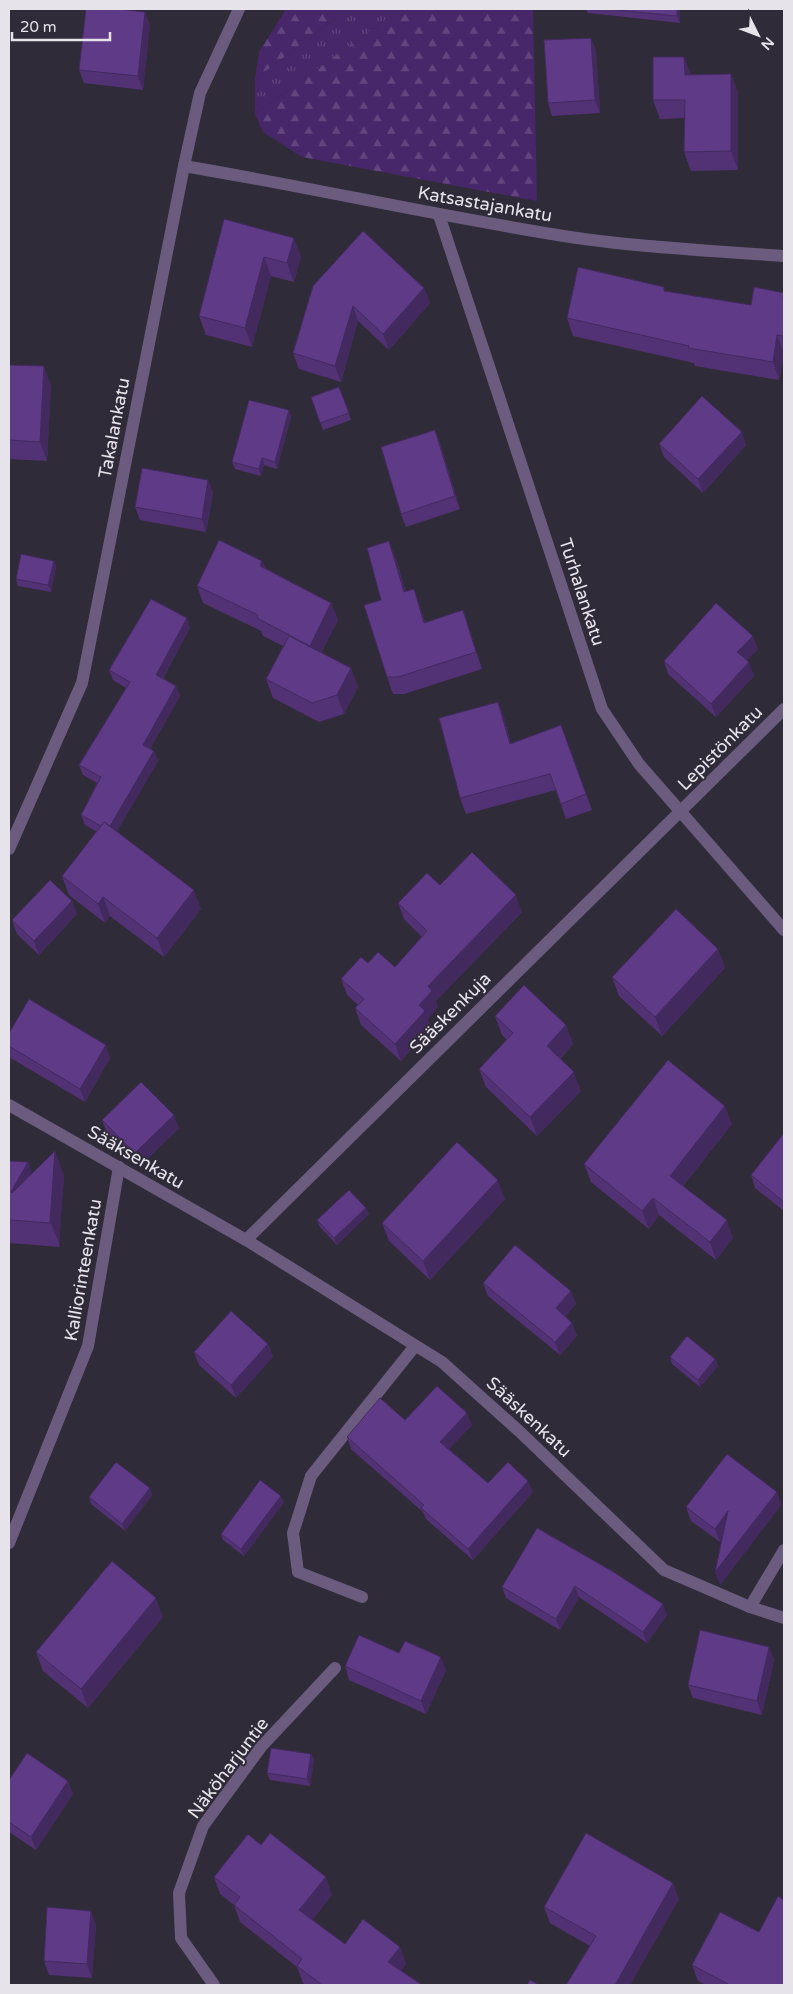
<svg xmlns="http://www.w3.org/2000/svg" width="793" height="1994" font-family="'Varela Round',sans-serif">
<style>
.grass{fill:url(#grass-tufts)}
.forest{fill:url(#forest-firs)}
.lines{fill:none;stroke-linecap:round;stroke-linejoin:round}
.lane{stroke:#6b5c7f;stroke-width:12}
.street{stroke:#6b5c7f;stroke-width:12}
.wall{fill:#523274}
.shaded-wall{fill:#42295e}
.building{fill:#5f3a87;stroke:#42295e}
.labels{text-anchor:middle;stroke-width:4;stroke-linejoin:round;paint-order:stroke}
.street-label{font-size:18px;fill:#e6e3eb;stroke:#302b38}
</style>
<defs>
<pattern id="grass-tufts" width="24" height="20" patternUnits="userSpaceOnUse" patternTransform="scale(1.25)"><rect width="24" height="20" fill="#472669"/><path d="M3 7l-1-3M5 7V3M7 7l1-3M15 17l-1-3M17 17v-4M19 17l1-3" fill="none" stroke="#62457f"/></pattern>
<pattern id="forest-firs" width="22" height="20" patternUnits="userSpaceOnUse" patternTransform="scale(1.25)"><rect width="22" height="20" fill="#472669"/><path d="M5 1l3.5 6h-7zM16 11l3.5 6h-7z" fill="#62457f"/></pattern>
</defs>
<rect width="100%" height="100%" fill="#302b38"/>
<!-- grass -->
<path class="grass" d="M 348,9 L 400,9 L 255,114 L 255,79 Z"/>
<!-- forest -->
<g class="forest">
<path d="M 286,9 L 348,9 L 255,79 L 259,52 Z"/>
<path d="M 400,9 L 533,9 L 537,201 L 302,157 L 263,132 L 255,114 Z"/>
</g>
<g class="lines">
<!-- lane -->
<path class="lane" d="M 362,1597 L 298,1572 L 293,1533 L 311,1476 L 415,1346"/>
<!-- street -->
<g class="street">
<path d="M 184,166 C 315,188 445,218 577,238 C 646,248 716,251 784,256"/>
<path d="M 439,215 L 602,709 L 639,764 L 784,930"/>
<path d="M 9,849 L 82,683 L 184,166 L 200,93 L 239,9"/>
<path d="M 9,1105 L 246,1240 L 442,1362 L 519,1431 L 664,1570 L 750,1607 L 784,1618"/>
<path d="M 246,1240 L 784,709"/>
<path d="M 9,1543 L 88,1346 L 119,1167"/>
<path d="M 750,1607 L 784,1550"/>
<path d="M 214,1985 L 181,1938 L 179,1893 L 203,1826 L 261,1747 L 335,1668"/>
</g>
</g>
<!-- wall -->
<g class="wall">
<path d="M 586,9 L 680,9 L 680,23 L 588,13 Z"/>
<path d="M 145,12 L 150,25 L 143,90 L 84,83 L 79,70 Z"/>
<path d="M 591,38 L 596,51 L 600,113 L 552,116 L 548,103 Z"/>
<path d="M 684,57 L 691,75 L 731,74 L 738,93 L 738,170 L 691,171 L 684,152 L 685,118 L 660,119 L 653,100 Z"/>
<path d="M 224,219 L 301,256 L 294,282 L 271,276 L 252,347 L 206,335 L 199,316 Z"/>
<path d="M 313,286 L 424,288 L 430,303 L 389,350 L 358,321 L 341,382 L 299,369 L 293,353 Z"/>
<path d="M 666,291 L 751,305 L 784,293 L 784,353 L 779,380 L 695,366 L 694,363 L 573,336 L 567,318 Z"/>
<path d="M 9,365 L 51,385 L 47,461 L 9,459 Z"/>
<path d="M 339,387 L 351,420 L 323,430 L 311,397 Z"/>
<path d="M 289,410 L 291,417 L 277,469 L 264,465 L 261,476 L 235,469 L 232,462 Z"/>
<path d="M 742,432 L 746,445 L 703,493 L 664,457 L 659,444 Z"/>
<path d="M 440,443 L 460,509 L 406,527 L 401,514 Z"/>
<path d="M 208,480 L 213,493 L 206,532 L 140,520 L 135,507 Z"/>
<path d="M 396,559 L 406,592 L 414,589 L 425,623 L 463,610 L 482,669 L 404,694 L 393,694 L 387,677 L 381,600 Z"/>
<path d="M 54,561 L 56,567 L 51,592 L 18,586 L 16,579 Z"/>
<path d="M 262,561 L 265,568 L 331,603 L 338,620 L 321,653 L 351,668 L 358,687 L 344,714 L 319,722 L 273,698 L 266,679 L 283,646 L 263,636 L 261,631 L 203,603 L 197,586 Z"/>
<path d="M 187,618 L 190,628 L 163,678 L 176,686 L 180,696 L 150,749 L 154,751 L 158,761 L 117,831 L 201,909 L 164,957 L 110,916 L 105,923 L 69,895 L 62,876 L 97,832 L 85,825 L 81,815 L 97,783 L 83,775 L 79,765 L 126,688 L 113,680 L 109,670 Z"/>
<path d="M 758,649 L 747,660 L 754,676 L 716,717 L 668,674 L 664,661 Z"/>
<path d="M 498,702 L 504,718 L 511,744 L 561,725 L 592,810 L 566,819 L 556,790 L 466,814 L 460,798 Z"/>
<path d="M 440,885 L 522,912 L 436,1001 L 438,1007 L 428,1019 L 431,1027 L 401,1061 L 361,1025 L 355,1008 L 358,1005 L 347,995 L 341,979 L 368,963 L 395,967 L 422,937 L 404,919 L 398,903 Z"/>
<path d="M 72,901 L 77,914 L 39,955 L 17,934 L 12,920 Z"/>
<path d="M 718,949 L 725,968 L 662,1036 L 619,996 L 612,977 Z"/>
<path d="M 495,1016 L 566,1025 L 573,1044 L 560,1059 L 581,1091 L 537,1136 L 486,1087 L 479,1069 L 507,1040 L 502,1035 Z"/>
<path d="M 9,1033 L 110,1058 L 85,1102 L 9,1057 Z"/>
<path d="M 102,1120 L 179,1128 L 140,1166 L 107,1133 Z"/>
<path d="M 732,1124 L 683,1186 L 733,1238 L 716,1260 L 659,1215 L 649,1229 L 591,1182 L 584,1164 Z"/>
<path d="M 784,1133 L 784,1211 L 755,1188 L 751,1175 Z"/>
<path d="M 9,1161 L 28,1162 L 32,1174 L 64,1175 L 59,1243 L 60,1247 L 9,1243 Z"/>
<path d="M 505,1199 L 430,1280 L 389,1241 L 382,1223 Z"/>
<path d="M 366,1208 L 369,1214 L 337,1245 L 320,1227 L 317,1220 Z"/>
<path d="M 483,1283 L 571,1291 L 576,1304 L 565,1316 L 572,1323 L 577,1336 L 560,1355 L 488,1296 Z"/>
<path d="M 268,1344 L 273,1357 L 236,1398 L 199,1365 L 194,1352 Z"/>
<path d="M 670,1357 L 715,1359 L 718,1366 L 700,1387 L 672,1364 Z"/>
<path d="M 405,1420 L 472,1425 L 449,1449 L 488,1483 L 533,1492 L 473,1560 L 426,1519 L 423,1512 L 351,1449 L 347,1437 Z"/>
<path d="M 150,1488 L 152,1495 L 125,1531 L 91,1504 L 89,1497 Z"/>
<path d="M 777,1492 L 781,1505 L 720,1585 L 722,1539 L 720,1542 L 691,1521 L 686,1507 Z"/>
<path d="M 284,1502 L 244,1556 L 223,1540 L 221,1534 Z"/>
<path d="M 537,1528 L 667,1615 L 647,1643 L 579,1597 L 560,1630 L 506,1598 L 502,1587 Z"/>
<path d="M 163,1617 L 88,1708 L 43,1671 L 36,1652 Z"/>
<path d="M 769,1647 L 774,1660 L 762,1715 L 693,1698 L 688,1685 Z"/>
<path d="M 399,1653 L 446,1670 L 426,1714 L 349,1680 L 345,1666 Z"/>
<path d="M 311,1754 L 314,1760 L 310,1786 L 270,1780 L 267,1773 Z"/>
<path d="M 9,1780 L 73,1794 L 36,1850 L 9,1832 Z"/>
<path d="M 261,1845 L 332,1895 L 312,1920 L 345,1944 L 400,1947 L 406,1964 L 401,1971 L 422,1985 L 305,1985 L 303,1983 L 297,1967 L 240,1922 L 234,1905 L 220,1894 L 214,1877 Z"/>
<path d="M 679,1899 L 630,1985 L 566,1985 L 590,1946 L 550,1923 L 544,1907 Z"/>
<path d="M 96,1924 L 92,1978 L 49,1975 L 44,1961 Z"/>
<path d="M 692,1965 L 784,1985 L 706,1985 L 698,1981 Z"/>
</g>
<!-- shaded-wall -->
<g class="shaded-wall">
<path d="M 677,9 L 680,9 L 680,23 L 677,16 Z"/>
<path d="M 145,12 L 150,25 L 143,90 L 138,76 Z"/>
<path d="M 591,38 L 596,51 L 600,113 L 595,100 Z"/>
<path d="M 684,57 L 691,75 L 685,75 Z"/>
<path d="M 731,74 L 738,93 L 738,170 L 731,151 Z"/>
<path d="M 294,238 L 301,256 L 294,282 L 287,263 Z"/>
<path d="M 264,257 L 271,276 L 252,347 L 245,328 Z"/>
<path d="M 424,288 L 430,303 L 389,350 L 383,334 Z"/>
<path d="M 353,306 L 358,321 L 341,382 L 335,366 Z"/>
<path d="M 777,335 L 784,353 L 779,380 L 773,362 Z"/>
<path d="M 44,366 L 51,385 L 47,461 L 40,442 Z"/>
<path d="M 289,410 L 291,417 L 277,469 L 275,462 Z"/>
<path d="M 435,430 L 440,443 L 460,509 L 455,496 Z"/>
<path d="M 742,432 L 746,445 L 703,493 L 698,479 Z"/>
<path d="M 262,458 L 264,465 L 261,476 L 259,469 Z"/>
<path d="M 208,480 L 213,493 L 206,532 L 202,519 Z"/>
<path d="M 389,541 L 396,559 L 411,610 L 404,592 Z"/>
<path d="M 54,561 L 56,567 L 51,592 L 48,585 Z"/>
<path d="M 262,561 L 268,578 L 260,566 Z"/>
<path d="M 414,589 L 420,607 L 431,641 L 424,623 Z"/>
<path d="M 331,603 L 338,620 L 316,663 L 310,646 Z"/>
<path d="M 463,610 L 469,628 L 482,669 L 476,652 Z"/>
<path d="M 187,618 L 190,628 L 159,684 L 156,675 Z"/>
<path d="M 753,636 L 758,649 L 742,665 L 737,652 Z"/>
<path d="M 749,662 L 754,676 L 716,717 L 711,704 Z"/>
<path d="M 351,668 L 358,687 L 344,714 L 337,695 Z"/>
<path d="M 176,686 L 180,696 L 147,754 L 143,745 Z"/>
<path d="M 498,702 L 504,718 L 515,760 L 510,744 Z"/>
<path d="M 154,751 L 158,761 L 112,840 L 108,830 Z"/>
<path d="M 194,890 L 201,909 L 164,957 L 157,938 Z"/>
<path d="M 516,895 L 522,912 L 436,1001 L 438,1007 L 428,1019 L 431,1027 L 401,1061 L 395,1044 L 419,1005 L 428,986 Z"/>
<path d="M 103,897 L 110,916 L 105,923 L 98,904 Z"/>
<path d="M 72,901 L 77,914 L 39,955 L 34,941 Z"/>
<path d="M 718,949 L 725,968 L 662,1036 L 655,1017 Z"/>
<path d="M 566,1025 L 573,1044 L 553,1065 L 547,1046 Z"/>
<path d="M 106,1045 L 110,1058 L 85,1102 L 80,1089 Z"/>
<path d="M 574,1072 L 581,1091 L 537,1136 L 530,1117 Z"/>
<path d="M 725,1106 L 732,1124 L 676,1194 L 670,1176 Z"/>
<path d="M 174,1115 L 179,1128 L 140,1166 L 135,1153 Z"/>
<path d="M 55,1151 L 64,1175 L 59,1243 L 51,1223 L 50,1222 Z"/>
<path d="M 28,1162 L 36,1186 L 19,1215 L 11,1192 Z"/>
<path d="M 498,1180 L 505,1199 L 430,1280 L 423,1261 Z"/>
<path d="M 653,1198 L 659,1215 L 649,1229 L 642,1211 Z"/>
<path d="M 366,1208 L 369,1214 L 337,1245 L 334,1238 Z"/>
<path d="M 727,1220 L 733,1238 L 716,1260 L 710,1242 Z"/>
<path d="M 571,1291 L 576,1304 L 561,1322 L 556,1308 Z"/>
<path d="M 572,1323 L 577,1336 L 560,1355 L 555,1342 Z"/>
<path d="M 268,1344 L 273,1357 L 236,1398 L 231,1385 Z"/>
<path d="M 715,1359 L 718,1366 L 700,1387 L 698,1380 Z"/>
<path d="M 467,1413 L 472,1425 L 445,1453 L 440,1442 Z"/>
<path d="M 528,1481 L 533,1492 L 473,1560 L 468,1549 Z"/>
<path d="M 150,1488 L 152,1495 L 125,1531 L 122,1524 Z"/>
<path d="M 777,1492 L 781,1505 L 720,1585 L 715,1572 Z"/>
<path d="M 281,1496 L 284,1502 L 244,1556 L 241,1549 Z"/>
<path d="M 728,1511 L 733,1524 L 720,1542 L 715,1529 Z"/>
<path d="M 575,1586 L 579,1597 L 560,1630 L 556,1619 Z"/>
<path d="M 156,1598 L 163,1617 L 88,1708 L 81,1689 Z"/>
<path d="M 663,1604 L 667,1615 L 647,1643 L 643,1632 Z"/>
<path d="M 769,1647 L 774,1660 L 762,1715 L 757,1701 Z"/>
<path d="M 441,1657 L 446,1670 L 426,1714 L 421,1701 Z"/>
<path d="M 311,1754 L 314,1760 L 310,1786 L 307,1779 Z"/>
<path d="M 68,1781 L 73,1794 L 36,1850 L 31,1837 Z"/>
<path d="M 326,1877 L 332,1895 L 306,1927 L 299,1910 Z"/>
<path d="M 673,1883 L 679,1899 L 630,1985 L 615,1985 Z"/>
<path d="M 91,1911 L 96,1924 L 92,1978 L 87,1964 Z"/>
<path d="M 400,1947 L 406,1964 L 394,1980 L 388,1962 Z"/>
</g>
<!-- building -->
<g class="building">
<path d="M 86,9 L 118,9 L 145,12 L 138,76 L 79,70 Z"/>
<path d="M 607,9 L 677,9 L 677,16 Z"/>
<path d="M 591,38 L 595,100 L 548,103 L 544,40 Z"/>
<path d="M 653,57 L 684,57 L 685,75 L 731,74 L 731,151 L 684,152 L 685,100 L 653,100 Z"/>
<path d="M 224,219 L 294,238 L 287,263 L 264,257 L 245,328 L 199,316 Z"/>
<path d="M 363,231 L 424,288 L 383,334 L 353,306 L 335,366 L 293,353 L 313,286 Z"/>
<path d="M 578,267 L 664,287 L 664,291 L 751,305 L 754,287 L 784,293 L 783,299 L 784,299 L 784,336 L 777,335 L 773,362 L 688,348 L 689,346 L 567,318 Z"/>
<path d="M 9,365 L 44,366 L 40,442 L 9,440 Z"/>
<path d="M 339,387 L 349,413 L 320,423 L 311,397 Z"/>
<path d="M 702,396 L 742,432 L 698,479 L 659,444 Z"/>
<path d="M 249,400 L 289,410 L 275,462 L 262,458 L 259,469 L 232,462 Z"/>
<path d="M 435,430 L 455,496 L 401,514 L 381,447 Z"/>
<path d="M 142,468 L 208,480 L 202,519 L 135,507 Z"/>
<path d="M 219,540 L 262,561 L 260,566 L 331,603 L 310,646 L 257,618 L 258,615 L 197,586 Z"/>
<path d="M 389,541 L 404,592 L 414,589 L 424,623 L 463,610 L 476,652 L 398,677 L 387,677 L 364,605 L 381,600 L 367,548 Z"/>
<path d="M 21,554 L 54,561 L 48,585 L 16,579 Z"/>
<path d="M 151,599 L 187,618 L 156,675 L 176,686 L 143,745 L 154,751 L 110,826 L 104,822 L 101,826 L 81,815 L 101,777 L 79,765 L 130,682 L 109,670 Z"/>
<path d="M 716,603 L 753,636 L 737,652 L 749,662 L 711,704 L 664,661 Z"/>
<path d="M 289,636 L 351,668 L 337,695 L 312,703 L 266,679 Z"/>
<path d="M 498,702 L 510,744 L 561,725 L 586,794 L 561,804 L 550,774 L 460,798 L 439,718 Z"/>
<path d="M 104,822 L 194,890 L 157,938 L 103,897 L 98,904 L 62,876 Z"/>
<path d="M 472,852 L 516,895 L 428,986 L 432,991 L 419,1005 L 425,1011 L 395,1044 L 355,1008 L 364,999 L 341,979 L 361,957 L 368,963 L 378,952 L 395,967 L 427,931 L 398,903 L 427,873 L 440,885 Z"/>
<path d="M 50,880 L 72,901 L 34,941 L 12,920 Z"/>
<path d="M 676,909 L 718,949 L 655,1017 L 612,977 Z"/>
<path d="M 524,985 L 566,1025 L 547,1046 L 574,1072 L 530,1117 L 479,1069 L 513,1033 L 495,1016 Z"/>
<path d="M 29,999 L 106,1045 L 80,1089 L 9,1046 L 9,1033 Z"/>
<path d="M 668,1060 L 725,1106 L 670,1176 L 727,1220 L 710,1242 L 653,1198 L 642,1211 L 584,1164 Z"/>
<path d="M 141,1082 L 174,1115 L 135,1153 L 102,1120 Z"/>
<path d="M 784,1133 L 784,1202 L 751,1175 Z"/>
<path d="M 457,1142 L 498,1180 L 423,1261 L 382,1223 Z"/>
<path d="M 55,1151 L 50,1222 L 51,1223 L 9,1220 L 9,1161 L 28,1162 L 11,1192 L 12,1193 Z"/>
<path d="M 349,1190 L 366,1208 L 334,1238 L 317,1220 Z"/>
<path d="M 515,1245 L 571,1291 L 556,1308 L 572,1323 L 555,1342 L 483,1283 Z"/>
<path d="M 231,1311 L 268,1344 L 231,1385 L 194,1352 Z"/>
<path d="M 687,1336 L 715,1359 L 698,1380 L 670,1357 Z"/>
<path d="M 437,1386 L 467,1413 L 440,1442 L 488,1483 L 508,1462 L 528,1481 L 468,1549 L 421,1508 L 424,1505 L 347,1437 L 380,1398 L 405,1420 Z"/>
<path d="M 727,1454 L 777,1492 L 715,1572 L 728,1511 L 715,1529 L 686,1507 Z"/>
<path d="M 116,1462 L 150,1488 L 122,1524 L 89,1497 Z"/>
<path d="M 260,1480 L 281,1496 L 241,1549 L 221,1534 Z"/>
<path d="M 537,1528 L 612,1571 L 663,1604 L 643,1632 L 575,1586 L 556,1619 L 502,1587 Z"/>
<path d="M 112,1561 L 156,1598 L 81,1689 L 36,1652 Z"/>
<path d="M 700,1630 L 769,1647 L 757,1701 L 688,1685 Z"/>
<path d="M 359,1635 L 399,1653 L 405,1641 L 441,1657 L 421,1701 L 345,1666 Z"/>
<path d="M 271,1748 L 311,1754 L 307,1779 L 267,1773 Z"/>
<path d="M 27,1753 L 68,1781 L 31,1837 L 9,1822 L 9,1780 Z"/>
<path d="M 270,1833 L 326,1877 L 299,1910 L 345,1944 L 363,1919 L 400,1947 L 388,1962 L 422,1985 L 322,1985 L 297,1966 L 302,1959 L 234,1905 L 240,1897 L 214,1877 L 248,1834 L 261,1845 Z"/>
<path d="M 586,1833 L 673,1883 L 615,1985 L 566,1985 L 596,1936 L 544,1907 Z"/>
<path d="M 778,1896 L 784,1900 L 784,1985 L 730,1985 L 692,1965 L 720,1912 L 759,1932 Z"/>
<path d="M 47,1907 L 91,1911 L 87,1964 L 44,1961 Z"/>
<path d="M 530,1980 L 539,1985 L 527,1985 Z"/>
</g>
<g class="labels">
<!-- street labels -->
<g class="street-label">
<text transform="translate(485 204) rotate(10)" y="6">Katsastajankatu</text>
<text transform="translate(114 428) rotate(-79)" y="6">Takalankatu</text>
<text transform="translate(582 592) rotate(72)" y="6">Turhalankatu</text>
<text transform="translate(720 748) rotate(-45)" y="6">Lepistönkatu</text>
<text transform="translate(450 1013) rotate(-45)" y="6">Sääskenkuja</text>
<text transform="translate(136 1157) rotate(30)" y="6">Sääksenkatu</text>
<text transform="translate(83 1270) rotate(-80)" y="6">Kalliorinteenkatu</text>
<text transform="translate(529 1417) rotate(43)" y="6">Sääskenkatu</text>
<text transform="translate(228 1768) rotate(-53)" y="6">Näköharjuntie</text>
</g>
</g>
<!-- border -->
<rect width="793" height="1994" fill="none" stroke="#e6e3eb" stroke-width="20"/>
<!-- north arrow -->
<g transform="translate(758 35) rotate(132)" stroke="#302b38" stroke-width="4" paint-order="stroke">
<path d="M0-4L9 19L0 12L-9 19Z" fill="#e6e3eb"/>
<text y="-8" font-size="14" font-weight="bold" text-anchor="middle" fill="#e6e3eb">N</text>
</g>
<!-- scale -->
<path d="M12 32v8h98v-8" fill="none" stroke="#e6e3eb" stroke-width="2.5"/>
<text x="20" y="32" font-size="15" fill="#e6e3eb" stroke="#302b38" stroke-width="4" paint-order="stroke">20 m</text>
</svg>
